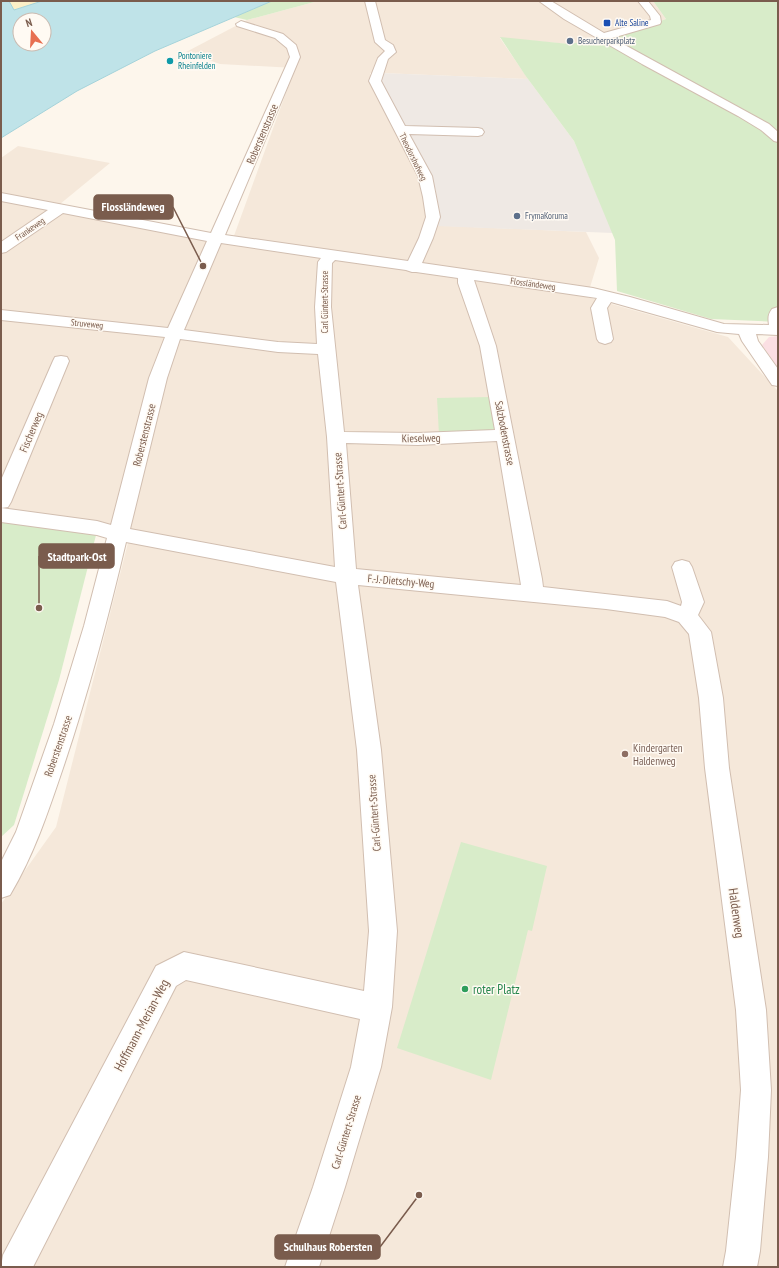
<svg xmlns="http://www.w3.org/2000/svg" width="779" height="1268" font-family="'PT Sans Narrow',sans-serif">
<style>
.residential{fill:#f5e8da}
.industrial{fill:#efe9e4}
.medical{fill:#fbdfe3}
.green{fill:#d8ecc9}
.sand{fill:#fcefc7}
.water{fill:#bfe3e8;stroke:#a5d3da;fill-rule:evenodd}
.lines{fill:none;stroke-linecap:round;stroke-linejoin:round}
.minor-casing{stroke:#d1beb0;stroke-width:2}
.minor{fill:#fff;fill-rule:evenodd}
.transit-dot{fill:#1a4fb4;stroke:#fffaf3;stroke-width:1.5}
.service-dot{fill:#5c6f8a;stroke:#fffaf3;stroke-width:1.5}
.culture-dot{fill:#0f9aa8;stroke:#fffaf3;stroke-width:1.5}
.education-dot{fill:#8d6e63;stroke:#fffaf3;stroke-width:1.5}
.leisure-dot{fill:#2e9e5b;stroke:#fffaf3;stroke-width:1.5}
.labels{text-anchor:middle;stroke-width:3;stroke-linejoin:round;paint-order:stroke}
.far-transit-label{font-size:9px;fill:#164399;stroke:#fffaf3;text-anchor:start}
.far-service-label{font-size:9px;fill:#4e5e75;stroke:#fffaf3;text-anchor:start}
.far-culture-label{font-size:9px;fill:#0d838f;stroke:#fffaf3;text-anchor:start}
.far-street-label{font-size:9px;fill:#7a5c4d;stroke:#fffaf3}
.street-label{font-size:11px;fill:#7a5c4d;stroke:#fffaf3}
.education-label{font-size:11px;fill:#785e54;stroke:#fffaf3;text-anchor:start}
.near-street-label{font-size:13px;fill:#7a5c4d;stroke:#fffaf3}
.near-leisure-label{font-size:13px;fill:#27864d;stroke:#fffaf3;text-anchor:start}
.leader{fill:none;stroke:#7a5c4d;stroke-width:1.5}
.callout-dot{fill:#7a5c4d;stroke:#fffaf3;stroke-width:1.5}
.callout{fill:#7a5c4d;stroke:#7a5c4d;stroke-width:1.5}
.callout-label{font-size:12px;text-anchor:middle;font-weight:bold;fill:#fff}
</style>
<rect width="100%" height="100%" fill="#fdf6ec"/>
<!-- residential -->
<path class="residential" d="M 318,1 L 653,1 L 666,19 L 619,36 L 569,44 L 500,38 L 528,79 L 381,73 L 370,73 L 371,82 L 385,112 L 407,146 L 422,184 L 426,225 L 586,232 L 599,258 L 587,297 L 728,337 L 778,391 L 778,1267 L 1,1267 L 1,904 L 56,827 L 131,531 L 1,509 L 1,158 L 18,146 L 110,163 L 54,209 L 231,244 L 295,68 L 220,64 L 186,52 L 247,20 Z"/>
<!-- industrial -->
<path class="industrial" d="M 381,73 L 528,79 L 574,141 L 613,233 L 436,226 L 436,190 L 380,82 Z"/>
<!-- medical -->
<path class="medical" d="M 778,336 L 778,368 L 762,345 L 769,337 Z"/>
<!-- green -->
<g class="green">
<path d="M 272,1 L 318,1 L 247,20 L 234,17 Z"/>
<path d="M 653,1 L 778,1 L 778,322 L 711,319 L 617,291 L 615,240 L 574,141 L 525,75 L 500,37 L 569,44 L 619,36 L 666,19 Z"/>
<path d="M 490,397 L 497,425 L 495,429 L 490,431 L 439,435 L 437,398 Z"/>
<path d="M 1,520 L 96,535 L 59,680 L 14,825 L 1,837 Z"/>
<path d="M 461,842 L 547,866 L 532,931 L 528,930 L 491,1080 L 397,1048 Z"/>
</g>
<!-- sand -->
<path class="sand" d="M 9,1 L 42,1 L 14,10 Z"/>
<!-- water -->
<path class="water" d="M 1,1 L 9,1 L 14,10 L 42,1 L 272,1 L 155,51 L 77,91 L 1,138 ZM 20,20 L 44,20 L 44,44 L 20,44 Z"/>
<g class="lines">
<defs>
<g id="minor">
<path d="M 365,1 L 375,1 L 385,40 L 393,45 L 396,52 L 388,59 L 381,81 L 405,126 L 478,128 L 482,129 L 484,132 L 482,135 L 478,136 L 409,134 L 432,176 L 440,217 L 433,238 L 422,263 L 593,288 L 630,297 L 724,324 L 769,325 C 768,318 768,314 772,309 L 778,307 L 778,335 L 756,334 L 758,341 L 778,369 L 778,386 L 772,385 L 742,341 L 739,334 L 717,332 L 611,302 L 607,308 L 613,339 L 611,342 L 605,344 L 599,342 L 597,339 L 591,308 L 597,298 L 474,280 L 496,346 L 542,579 L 543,587 L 667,601 L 681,606 L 682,602 L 672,567 L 675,562 L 682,560 L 689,562 L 692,567 L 704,602 L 698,615 L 711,632 L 723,698 L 729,768 L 766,1010 L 771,1090 L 768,1157 L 760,1251 L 757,1267 L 723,1267 L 726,1251 L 736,1157 L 741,1090 L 736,1010 L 705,768 L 699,698 L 689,634 L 679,622 L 665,617 L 606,609 L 358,585 L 381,750 L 397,931 L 392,1007 L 381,1067 L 345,1187 L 319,1267 L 285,1267 L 313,1187 L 351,1067 L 360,1019 L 186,980 L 176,986 L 33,1267 L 1,1267 L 3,1255 L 156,966 L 184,952 L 364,991 L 369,931 L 357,750 L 336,582 L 126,542 C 108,619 88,694 63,768 C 48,812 34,855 10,895 L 1,898 L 1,862 L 16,832 L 54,724 L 84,626 L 107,538 L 97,535 L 1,522 L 1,480 L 53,361 L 55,357 L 61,356 L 67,357 L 69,361 L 11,502 L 8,507 L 1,508 L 97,521 L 111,525 L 149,378 L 165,337 L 1,320 L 1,310 L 168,328 L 207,241 L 63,213 L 6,252 L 1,253 L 1,242 L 48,210 L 1,201 L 1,193 L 211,233 L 290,57 L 287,48 L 275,38 L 237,26 L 236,24 L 241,21 L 283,34 L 296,45 L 300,57 L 225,235 L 408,261 L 419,238 L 426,217 L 423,197 L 418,176 L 369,81 L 378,58 L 385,51 L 375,42 ZM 221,243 L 321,258 L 318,262 L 315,307 L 317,344 L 278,342 L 184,330 ZM 335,260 L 406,270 L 412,272 L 416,272 L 458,278 L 458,283 L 480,346 L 495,430 L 418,433 L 344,432 L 331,307 L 332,263 ZM 180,339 L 278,352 L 318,354 L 327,437 L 335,567 L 130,529 L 167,378 ZM 497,441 L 521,585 L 356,569 L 346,443 L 418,445 Z"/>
<path d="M 539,1 L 551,1 L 604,33 L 651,20 L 650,16 L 638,1 L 648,1 L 660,16 L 661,22 L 660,24 L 612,38 L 769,124 L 778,132 L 778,142 L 774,141 L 761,130 L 738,116 L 642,64 L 564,19 Z"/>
</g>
</defs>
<!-- minor casing -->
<use href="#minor" class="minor-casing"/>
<!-- minor -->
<use href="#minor" class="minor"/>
</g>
<!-- markers -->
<rect class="transit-dot" x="603" y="19" width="8" height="8" rx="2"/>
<g class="service-dot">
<circle cx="570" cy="41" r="4"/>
<circle cx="517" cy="216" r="4"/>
</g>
<circle class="culture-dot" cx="170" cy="61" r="4"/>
<circle class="education-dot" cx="625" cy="754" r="4"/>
<circle class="leisure-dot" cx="465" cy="989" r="4"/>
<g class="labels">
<!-- far-transit labels -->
<g class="far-transit-label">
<text x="615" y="26">Alte Saline</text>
</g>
<!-- far-service labels -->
<g class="far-service-label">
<text x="578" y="44">Besucherparkplatz</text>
<text x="525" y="219">FrymaKoruma</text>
</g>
<!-- far-culture labels -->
<g class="far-culture-label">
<text x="178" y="59">Pontoniere<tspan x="178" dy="10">Rheinfelden</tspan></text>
</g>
<!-- far-street labels -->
<g class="far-street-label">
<text transform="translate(413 157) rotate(64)" y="3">Theodorshofweg</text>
<text transform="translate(30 229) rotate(-34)" y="3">Frankeweg</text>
<text transform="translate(533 284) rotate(8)" y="3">Flossländeweg</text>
<text transform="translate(325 302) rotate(-90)" y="3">Carl Güntert-Strasse</text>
<text transform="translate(87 324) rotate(6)" y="3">Struveweg</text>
</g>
<!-- street labels -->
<g class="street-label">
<text transform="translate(262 134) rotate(-67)" y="4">Roberstenstrasse</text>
<text transform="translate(31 432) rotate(-67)" y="4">Fischerweg</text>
<text transform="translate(505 433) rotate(79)" y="4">Salzbodenstrasse</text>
<text transform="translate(144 435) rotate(-76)" y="4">Roberstenstrasse</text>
<text transform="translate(421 438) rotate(-1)" y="4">Kieselweg</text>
<text transform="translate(340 491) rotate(-94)" y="4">Carl-Güntert-Strasse</text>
<text transform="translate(401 581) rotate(5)" y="4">F.-J.-Dietschy-Weg</text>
<text transform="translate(58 746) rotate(-71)" y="4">Roberstenstrasse</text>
<text transform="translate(374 813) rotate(-94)" y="4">Carl-Güntert-Strasse</text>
<text transform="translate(346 1132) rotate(-73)" y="4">Carl-Güntert-Strasse</text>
</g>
<!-- education labels -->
<g class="education-label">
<text x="633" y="752">Kindergarten<tspan x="633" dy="13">Haldenweg</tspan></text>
</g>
<!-- near-street labels -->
<g class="near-street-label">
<text transform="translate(737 913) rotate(82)" y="5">Haldenweg</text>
<text transform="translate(141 1025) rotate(-62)" y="5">Hoffmann-Merian-Weg</text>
</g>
<!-- near-leisure labels -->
<g class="near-leisure-label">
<text x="473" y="994">roter Platz</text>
</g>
</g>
<!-- callouts -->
<path class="leader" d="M203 266L173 207M39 608L39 556M419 1195L380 1247"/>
<g class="callout-dot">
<circle cx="203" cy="266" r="4"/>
<circle cx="39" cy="608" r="4"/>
<circle cx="419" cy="1195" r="4"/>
</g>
<g class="callout">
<rect x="94" y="195" width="79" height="24" rx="4"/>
<rect x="39" y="544" width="75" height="24" rx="4"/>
<rect x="275" y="1235" width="105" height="24" rx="4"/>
</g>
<g class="callout-label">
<text x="133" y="211">Flossländeweg</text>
<text x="77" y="561">Stadtpark-Ost</text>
<text x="328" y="1251">Schulhaus Robersten</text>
</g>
<!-- border -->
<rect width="779" height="1268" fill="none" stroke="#7a5c4d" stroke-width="4"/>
<!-- north arrow -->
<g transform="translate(32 32) rotate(342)"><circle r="19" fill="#fffaf3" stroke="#cabbb1"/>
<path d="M0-3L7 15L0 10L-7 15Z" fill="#e76f51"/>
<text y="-6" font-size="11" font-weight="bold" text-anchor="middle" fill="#7a5c4d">N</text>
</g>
</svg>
